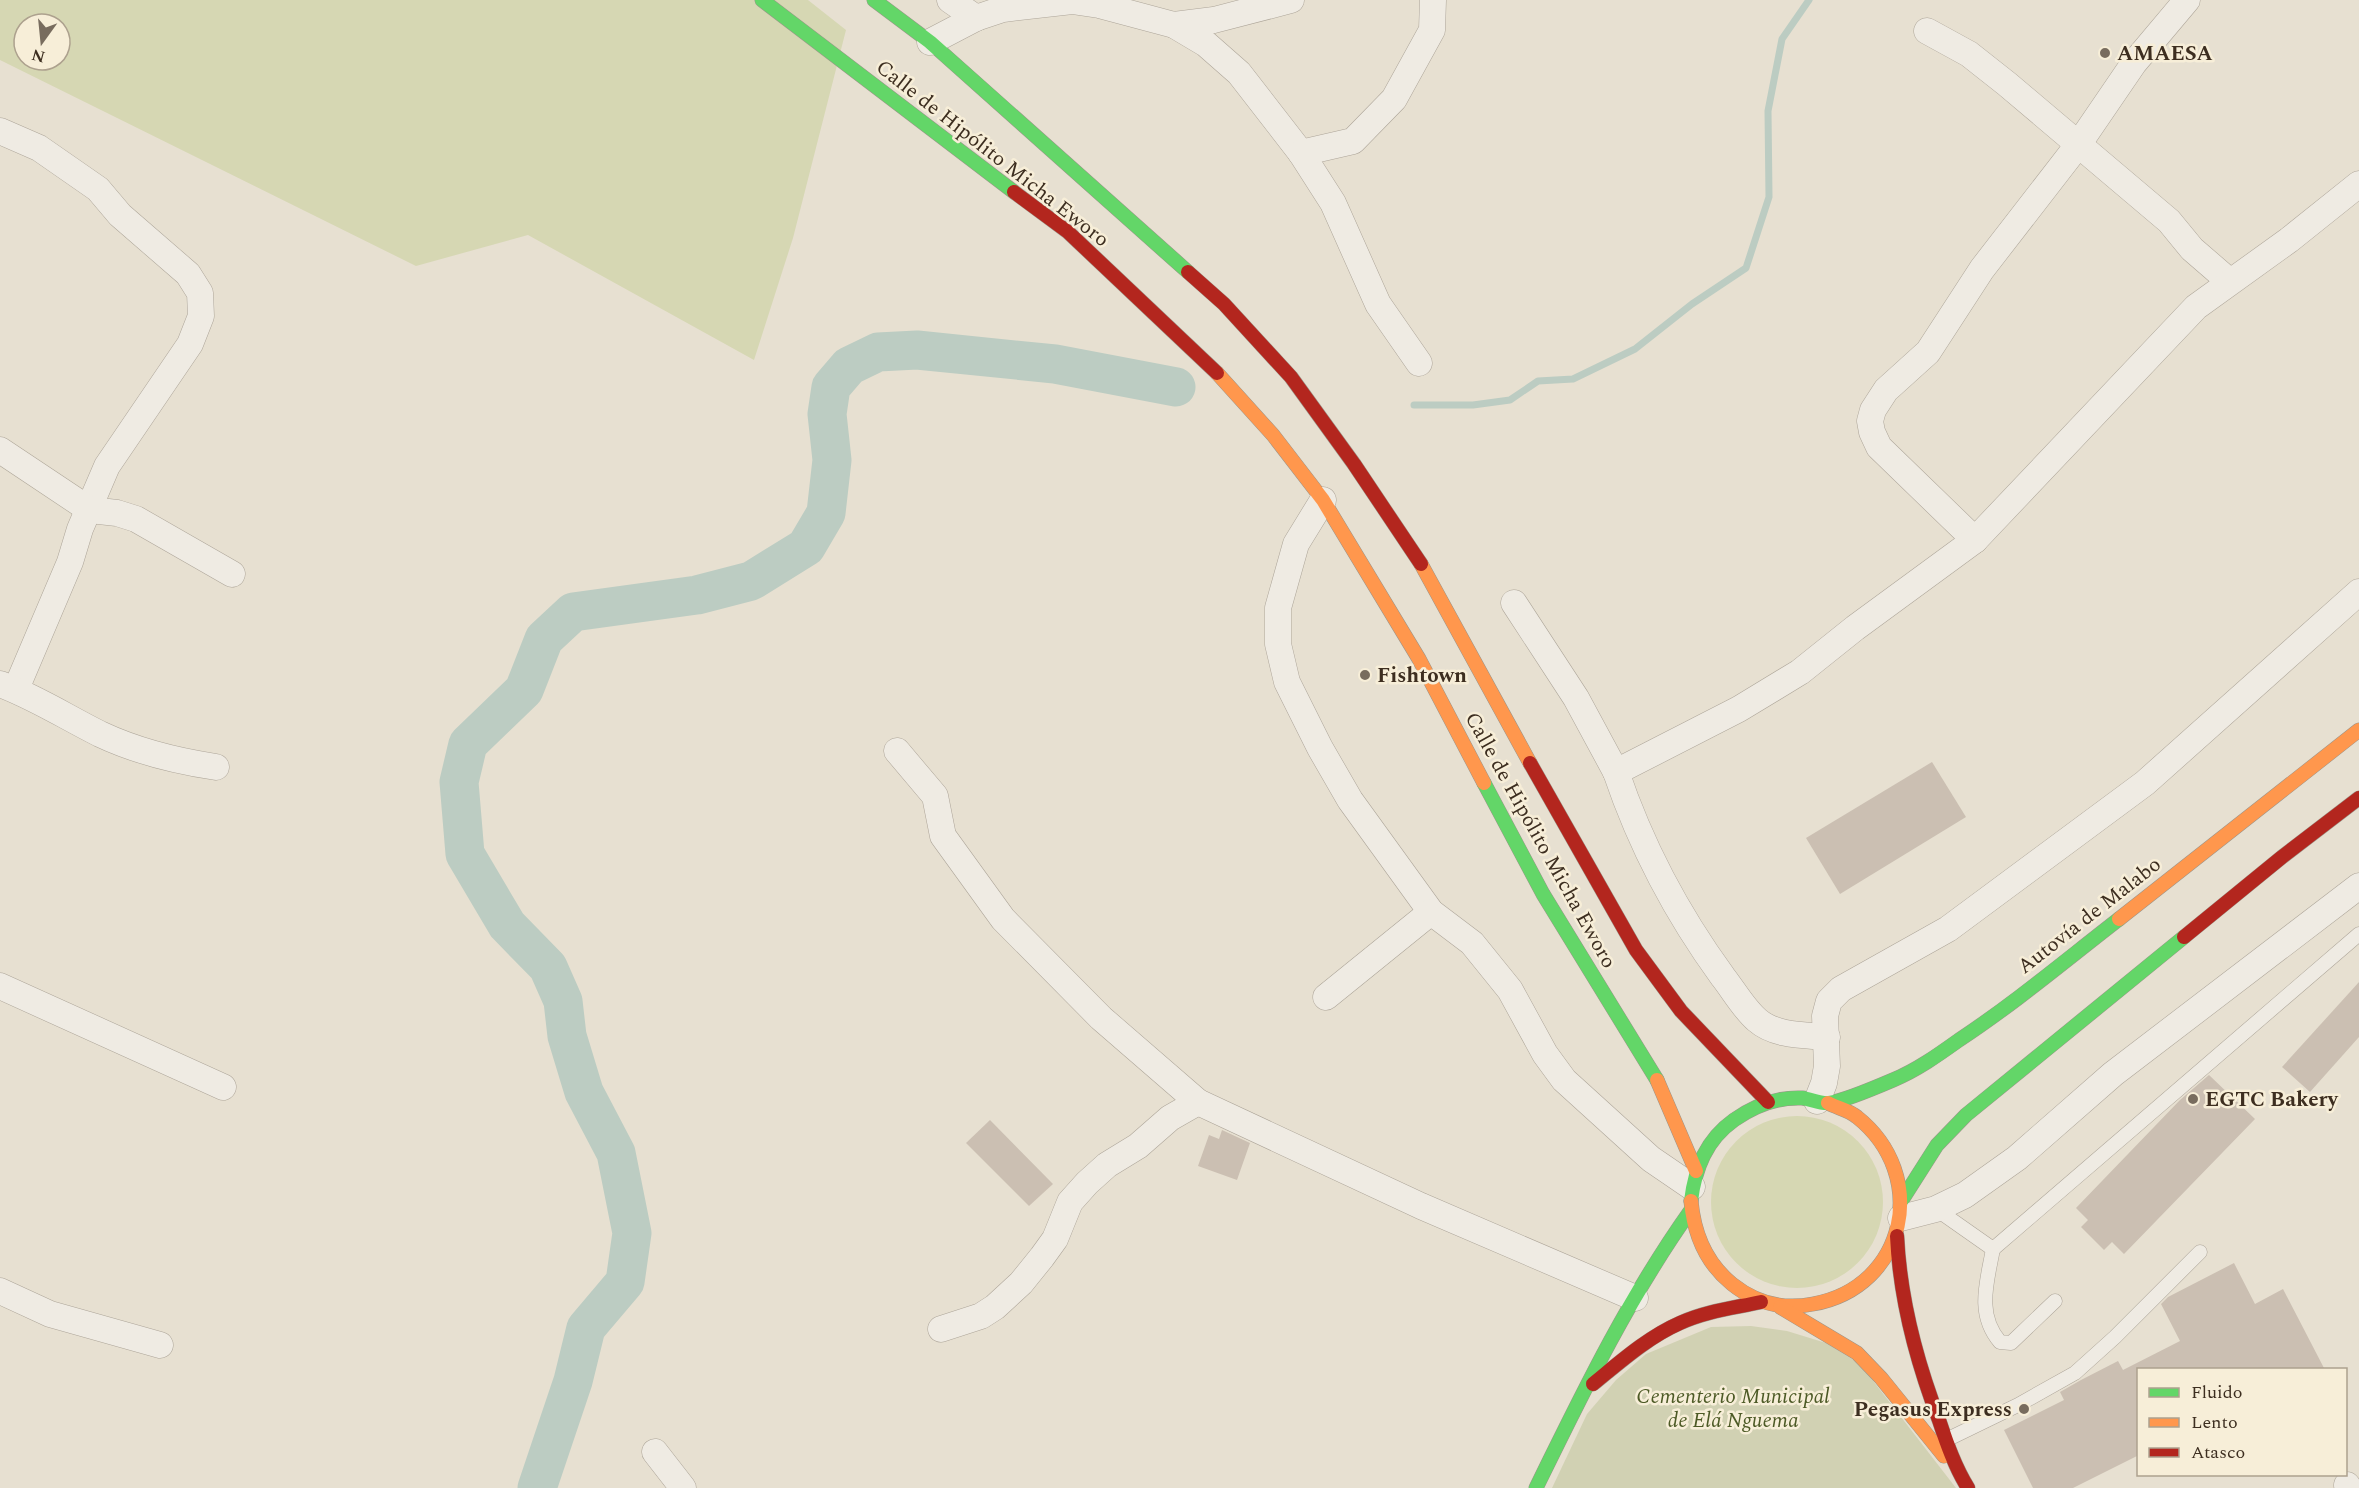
<svg xmlns="http://www.w3.org/2000/svg" width="2359" height="1488" font-family="Spectral,serif">
<style>
.green{fill:#d6d7b3;fill-rule:evenodd}
.cemetery{fill:#d1d1b3}
.lines{fill:none;stroke-linecap:round;stroke-linejoin:round}
.stream{stroke:#bcccc2;stroke-width:7}
.river{stroke:#bcccc2;stroke-width:39}
.building{fill:#cbbfb2}
.lane-casing{stroke:#ada599;stroke-width:15}
.street-casing{stroke:#ada599;stroke-width:27}
.fast-casing{stroke:#9c958a;stroke-width:15}
.slow-casing{stroke:#9c958a;stroke-width:15}
.jam-casing{stroke:#9c958a;stroke-width:15}
.lane{stroke:#efebe3;stroke-width:14}
.street{stroke:#efebe3;stroke-width:26}
.fast{stroke:#63d668;stroke-width:14}
.slow{stroke:#ff974d;stroke-width:14}
.jam{stroke:#b3261e;stroke-width:14}
.poi-dot{fill:#786c5e;stroke:#f7eed8;stroke-width:2}
.labels{text-anchor:middle;stroke-width:5;stroke-linejoin:round;paint-order:stroke}
.poi-label{font-size:21px;font-weight:bold;fill:#3d2e20;stroke:#f7eed8;text-anchor:start}
.street-label{font-size:21px;fill:#3d2e20;stroke:#f7eed8}
.park-label{font-size:21px;font-style:italic;fill:#4d5a26;stroke:#f7eed8}
</style>
<rect width="100%" height="100%" fill="#e7e0d1"/>
<!-- green -->
<g class="green">
<path d="M 0,0 L 808,0 L 846,30 L 793,238 L 754,360 L 528,235 L 416,266 L 0,60 ZM 24,24 L 60,24 L 60,60 L 24,60 Z"/>
<circle cx="1797" cy="1202" r="86"/>
</g>
<!-- cemetery -->
<path class="cemetery" d="M 1751,1326 L 1787,1331 L 1826,1343 L 1860,1364 L 1956,1488 L 1552,1488 L 1587,1414 L 1616,1380 L 1646,1354 L 1711,1327 Z"/>
<g class="lines">
<!-- stream -->
<path class="stream" d="M 1414,405 L 1473,405 L 1510,400 L 1538,381 L 1573,379 L 1635,349 L 1692,304 L 1746,268 L 1769,197 L 1768,111 L 1782,39 L 1809,0"/>
<!-- river -->
<path class="river" d="M 537,1488 L 573,1381 L 586,1328 L 625,1282 L 632,1233 L 616,1153 L 584,1092 L 567,1036 L 563,1001 L 548,967 L 507,925 L 465,854 L 459,782 L 468,744 L 524,690 L 544,639 L 573,612 L 697,595 L 751,581 L 806,547 L 826,513 L 832,460 L 827,414 L 831,387 L 849,366 L 878,352 L 917,350 L 1055,364 L 1176,387"/>
</g>
<!-- building -->
<g class="building">
<path d="M 1932,762 L 1966,817 L 1840,894 L 1806,838 Z"/>
<path d="M 2359,982 L 2359,1037 L 2310,1092 L 2282,1067 Z"/>
<path d="M 2209,1075 L 2255,1119 L 2124,1254 L 2112,1242 L 2104,1250 L 2081,1227 L 2088,1220 L 2076,1208 L 2180,1100 Z"/>
<path d="M 990,1120 L 1053,1184 L 1029,1206 L 966,1143 Z"/>
<path d="M 1222,1130 L 1250,1143 L 1237,1180 L 1198,1166 L 1209,1135 L 1219,1139 Z"/>
<path d="M 2234,1263 L 2255,1304 L 2283,1289 L 2325,1370 L 2139,1370 L 2139,1455 L 2073,1488 L 2033,1488 L 2004,1430 L 2064,1400 L 2060,1392 L 2081,1380 L 2118,1361 L 2123,1370 L 2180,1341 L 2161,1304 L 2168,1297 Z"/>
</g>
<g class="lines">
<defs>
<g id="lane">
<path d="M 1936,1209 L 1993,1249 L 2359,934"/>
<path d="M 1993,1249 C 1987,1282 1976,1314 2000,1342 L 2011,1343 L 2055,1301"/>
<path d="M 1946,1440 L 2018,1405 L 2075,1373 L 2115,1337 L 2200,1252"/>
</g>
<g id="street">
<path d="M 950,0 L 976,18"/>
<path d="M 1174,25 L 1214,20 L 1291,0"/>
<path d="M 1927,31 L 1969,54 L 2007,84 L 2169,221 L 2192,249 L 2229,281"/>
<path d="M 930,42 L 976,18 L 1003,9 L 1072,1 L 1099,5 L 1174,25 L 1206,44 L 1239,73 L 1301,153 L 1333,203 L 1378,304 L 1419,363"/>
<path d="M 0,131 L 39,148 L 98,189 L 120,215 L 188,274 L 200,293 L 201,316 L 190,344 L 107,466 L 80,529 L 70,562 L 16,689"/>
<path d="M 1301,153 L 1353,141 L 1394,99 L 1432,30 L 1433,0"/>
<path d="M 0,450 L 90,510 L 117,513 L 136,519 L 232,574"/>
<path d="M 1323,500 L 1296,544 L 1278,608 L 1278,644 L 1287,682 L 1320,748 L 1350,800 L 1431,912 L 1472,943 L 1510,990 L 1545,1054 L 1564,1080 L 1651,1159 L 1692,1187"/>
<path d="M 1975,540 L 1879,447 L 1872,432 L 1870,421 L 1873,410 L 1886,390 L 1928,352 L 1982,269 L 2078,145 L 2134,63 L 2187,0"/>
<path d="M 1514,603 L 1576,698 L 1616,772"/>
<path d="M 0,684 C 35,697 66,717 100,734 C 136,751 176,761 216,767"/>
<path d="M 897,751 L 935,796 L 943,836 L 1003,919 L 1101,1018 L 1198,1102 L 1421,1206 L 1635,1298"/>
<path d="M 0,986 L 223,1087"/>
<path d="M 1326,997 L 1431,912"/>
<path d="M 1827,1037 C 1804,1035 1775,1036 1757,1020 C 1744,1009 1734,991 1723,977 C 1677,914 1641,846 1616,772 L 1739,709 L 1800,672 L 1855,628 L 1975,540 L 2196,307 L 2289,240 L 2359,184"/>
<path d="M 1817,1101 L 1824,1083 L 1827,1066 L 1825,1016 L 1829,1001 L 1841,989 L 1948,929 L 2145,783 L 2359,592"/>
<path d="M 1901,1218 L 1936,1209 L 1965,1195 L 2017,1158 L 2113,1074 L 2359,886"/>
<path d="M 0,1291 L 50,1314 L 160,1345"/>
<path d="M 941,1329 L 981,1316 L 995,1307 L 1021,1283 L 1042,1257 L 1055,1239 L 1070,1202 L 1087,1183 L 1107,1165 L 1138,1146 L 1170,1118 L 1198,1102"/>
<path d="M 655,1452 L 683,1488"/>
<path d="M 2347,1485 L 2349,1488"/>
</g>
<g id="fast">
<path d="M 762,0 L 1014,192"/>
<path d="M 874,0 L 930,42 L 1188,272"/>
<path d="M 1484,783 L 1543,894 L 1657,1080"/>
<path d="M 1902,1200 L 1937,1145 L 1966,1115 L 2184,937"/>
<path d="M 1691,1201 C 1695,1168 1706,1140 1734,1120 C 1754,1106 1778,1097 1802,1098 C 1811,1099 1820,1104 1829,1103 C 1843,1101 1879,1086 1893,1080 C 1917,1070 1938,1055 1959,1040 C 2015,1003 2066,960 2119,919"/>
<path d="M 1536,1488 C 1583,1392 1629,1297 1691,1210"/>
</g>
<g id="slow">
<path d="M 1217,373 L 1273,435 L 1323,500 L 1419,659 L 1484,783"/>
<path d="M 1421,564 L 1530,763"/>
<path d="M 2119,919 L 2359,730"/>
<path d="M 1657,1080 L 1696,1171"/>
<path d="M 1691,1201 C 1694,1234 1706,1263 1732,1284 C 1757,1304 1783,1310 1813,1304 C 1907,1287 1930,1175 1857,1117 C 1849,1110 1837,1108 1828,1103"/>
<path d="M 1780,1307 L 1857,1353 L 1881,1378 L 1944,1456"/>
</g>
<g id="jam">
<path d="M 1014,192 L 1068,232 L 1217,373"/>
<path d="M 1188,272 L 1224,304 L 1291,377 L 1354,464 L 1421,564"/>
<path d="M 1530,763 L 1636,950 L 1681,1011 L 1768,1102"/>
<path d="M 2184,937 L 2282,857 L 2359,798"/>
<path d="M 1897,1236 C 1900,1300 1916,1360 1939,1420 C 1947,1444 1955,1467 1968,1488"/>
<path d="M 1593,1384 C 1620,1362 1648,1337 1680,1323 C 1706,1311 1734,1308 1761,1302"/>
</g>
</defs>
<!-- lane casing -->
<use href="#lane" class="lane-casing"/>
<!-- street casing -->
<use href="#street" class="street-casing"/>
<!-- fast casing -->
<use href="#fast" class="fast-casing"/>
<!-- slow casing -->
<use href="#slow" class="slow-casing"/>
<!-- jam casing -->
<use href="#jam" class="jam-casing"/>
<!-- lane -->
<use href="#lane" class="lane"/>
<!-- street -->
<use href="#street" class="street"/>
<!-- fast -->
<use href="#fast" class="fast"/>
<!-- slow -->
<use href="#slow" class="slow"/>
<!-- jam -->
<use href="#jam" class="jam"/>
</g>
<!-- markers -->
<g class="poi-dot">
<circle cx="2105" cy="53" r="6"/>
<circle cx="1365" cy="675" r="6"/>
<circle cx="2193" cy="1099" r="6"/>
<circle cx="2024" cy="1409" r="6"/>
</g>
<g class="labels">
<!-- poi labels -->
<g class="poi-label">
<text x="2117" y="60">AMAESA</text>
<text x="1377" y="682">Fishtown</text>
<text x="2205" y="1106">EGTC Bakery</text>
<text x="2012" y="1416" text-anchor="end">Pegasus Express</text>
</g>
<!-- street labels -->
<g class="street-label">
<text transform="translate(993 153) rotate(38)" y="7">Calle de Hipólito Micha Eworo</text>
<text transform="translate(1541 840) rotate(61)" y="7">Calle de Hipólito Micha Eworo</text>
<text transform="translate(2089 915) rotate(-38)" y="7">Autovía de Malabo</text>
</g>
<!-- park labels -->
<g class="park-label">
<text x="1733" y="1403">Cementerio Municipal<tspan x="1733" dy="24">de Elá Nguema</tspan></text>
</g>
</g>
<!-- legend -->
<rect x="2137" y="1368" width="210" height="108" fill="#f7eed8" stroke="#ada18e" stroke-width="1.5"/>
<rect x="2149" y="1388" width="30" height="9" fill="#63d668" stroke="#ada18e" stroke-width="1.5"/>
<text x="2191" y="1398" font-size="18" fill="#3d2e20">Fluido</text>
<rect x="2149" y="1418" width="30" height="9" fill="#ff974d" stroke="#ada18e" stroke-width="1.5"/>
<text x="2191" y="1428" font-size="18" fill="#3d2e20">Lento</text>
<rect x="2149" y="1448" width="30" height="9" fill="#b3261e" stroke="#ada18e" stroke-width="1.5"/>
<text x="2191" y="1458" font-size="18" fill="#3d2e20">Atasco</text>
<!-- north arrow -->
<g transform="translate(42 42) rotate(195)"><circle r="28" fill="#f7eed8" stroke="#ada18e" stroke-width="1.5"/>
<path d="M0-4.5L10 22L0 15L-10 22Z" fill="#786c5e"/>
<text y="-9" font-size="16" font-weight="bold" text-anchor="middle" fill="#3d2e20">N</text>
</g>
</svg>
